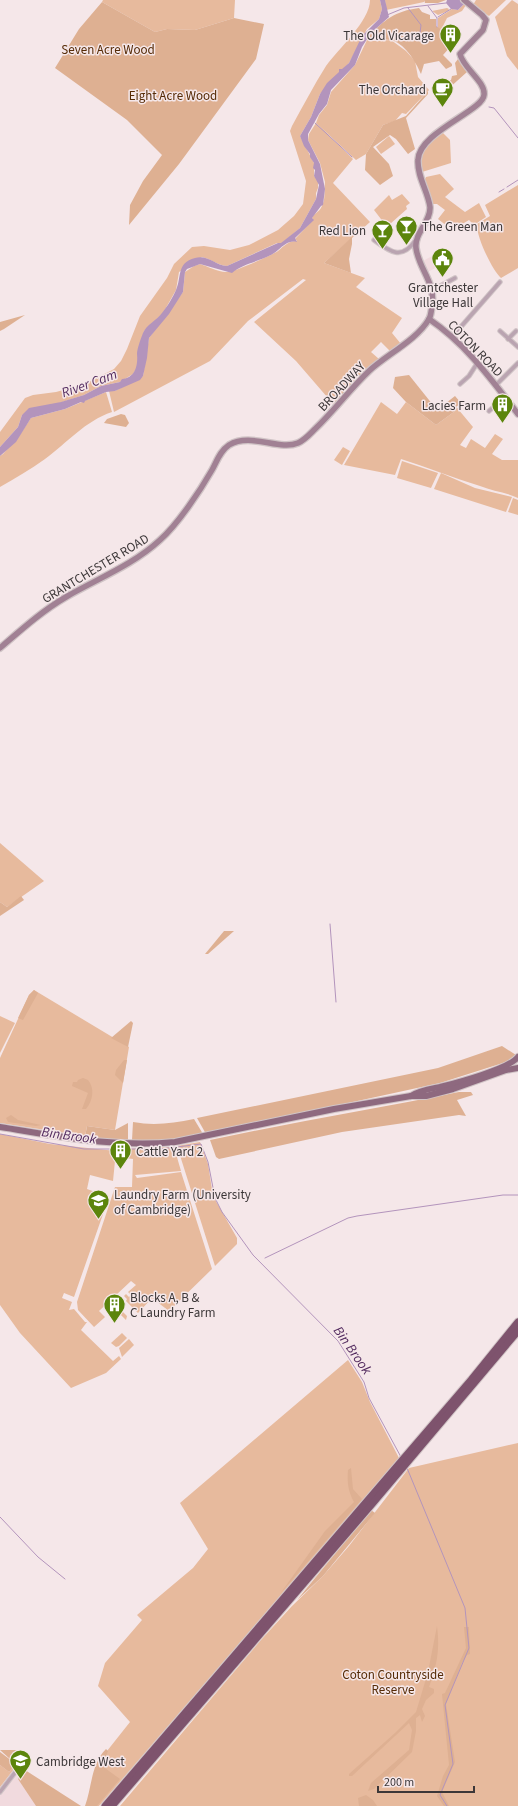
<svg xmlns="http://www.w3.org/2000/svg" width="518" height="1806" font-family="'Source Sans 3',sans-serif">
<style>
.built{fill:#f1dade}
.green{fill:#e7ba9d}
.forest{fill:#deb092}
.water{fill:#b394bc}
.lines{fill:none;stroke-linecap:round;stroke-linejoin:round}
.stream{stroke:#b394bc;stroke-width:1}
.street-casing{stroke:#d0c4c6;stroke-width:5.5}
.secondary-casing{stroke:#d0c4c6;stroke-width:8}
.primary-casing{stroke:#d0c4c6;stroke-width:8}
.highway-casing{stroke:#d0c4c6;stroke-width:9}
.street{stroke:#baa4b1;stroke-width:3.5}
.secondary{stroke:#a18194;stroke-width:5.5}
.primary{stroke:#8e697f;stroke-width:6}
.highway{stroke:#7e536d;stroke-width:7}
.labels{text-anchor:middle;stroke-width:3;stroke-linejoin:round;paint-order:stroke}
.poi-label{font-size:13px;fill:#3c3738;stroke:#f5e7e9;text-anchor:start}
.park-label{font-size:13px;fill:#562b06;stroke:#f5e7e9}
.street-label{font-size:13px;fill:#3c3738;stroke:#f5e7e9}
.water-label{font-size:14px;font-style:italic;fill:#532b5f;stroke:#f5e7e9}
</style>
<rect width="100%" height="100%" fill="#f5e7e9"/>
<!-- built -->
<g class="built">
<path d="M 443,250 L 445,254 L 439,257 L 440,260 L 435,263 L 437,267 L 428,272 L 423,261 Z"/>
<path d="M 0,1752 L 17,1765 L 81,1806 L 0,1806 Z"/>
</g>
<!-- green -->
<g class="green">
<path d="M 103,0 L 235,0 L 234,18 L 195,30 L 167,29 L 155,32 L 102,2 Z"/>
<path d="M 370,0 L 380,0 L 382,9 L 379,19 L 367,29 L 349,63 L 320,94 L 311,117 L 300,136 L 314,163 L 314,176 L 318,181 L 318,188 L 316,193 L 316,199 L 300,228 L 281,244 L 277,243 L 227,266 C 217,265 211,259 202,257 L 179,272 L 176,290 L 163,313 L 144,331 L 138,366 L 133,374 L 120,382 L 101,386 L 84,395 L 22,415 L 18,427 L 0,447 L 0,432 L 25,398 L 33,395 L 56,392 L 85,384 L 114,369 L 121,361 L 127,349 L 140,316 L 167,278 L 174,264 L 192,247 L 204,246 L 230,250 L 249,245 L 278,230 L 294,216 L 303,204 L 306,181 L 290,131 L 292,126 C 303,106 314,85 326,66 C 338,49 370,21 370,0 Z"/>
<path d="M 385,0 L 424,0 L 424,2 L 386,10 Z"/>
<path d="M 476,0 L 506,0 L 489,16 L 473,5 Z"/>
<path d="M 512,0 L 518,4 L 518,70 L 507,56 L 495,17 Z"/>
<path d="M 464,4 L 466,5 L 462,11 L 447,18 L 441,30 L 438,29 L 438,18 L 452,9 L 458,10 Z"/>
<path d="M 447,8 L 449,9 L 448,11 L 438,15 L 432,11 Z"/>
<path d="M 368,38 L 373,41 L 391,40 L 406,51 L 415,61 L 418,77 L 429,90 L 406,114 L 402,113 L 395,121 L 383,125 L 366,154 L 356,160 L 316,123 L 319,115 L 327,105 L 331,92 L 355,65 Z"/>
<path d="M 316,123 L 353,159 L 333,183 L 370,222 L 324,263 L 365,278 L 356,287 L 402,318 L 392,333 L 401,344 L 391,352 L 381,342 L 371,352 L 379,359 L 359,376 L 334,405 L 296,361 L 254,322 L 306,280 L 303,279 L 248,321 L 210,361 L 114,412 L 109,391 L 115,391 L 143,376 L 149,338 L 183,292 L 185,272 L 194,266 L 200,264 C 207,266 220,273 227,272 C 234,272 272,255 278,251 C 284,246 288,241 297,241 L 295,239 L 313,220 L 312,218 C 314,213 319,212 321,208 C 326,199 324,192 325,182 L 328,183 L 325,182 L 320,163 L 308,140 L 309,134 Z"/>
<path d="M 442,132 L 450,140 L 451,163 L 422,172 C 416,150 427,145 442,132 Z"/>
<path d="M 389,136 L 395,144 L 381,154 L 376,147 Z"/>
<path d="M 440,174 L 454,189 L 445,197 L 465,212 L 479,203 L 486,217 L 474,225 L 469,220 L 452,230 L 438,219 L 445,210 L 437,204 L 432,204 L 423,183 L 426,177 Z"/>
<path d="M 518,185 L 518,268 L 501,278 C 492,270 476,236 477,224 L 490,216 L 485,205 Z"/>
<path d="M 402,194 L 410,203 L 406,206 L 407,209 L 390,224 L 387,221 L 384,223 L 374,210 L 389,195 L 392,200 Z"/>
<path d="M 106,392 L 112,412 C 85,421 67,443 45,459 C 30,470 15,478 0,487 L 0,456 L 3,454 L 21,433 L 31,418 L 65,409 Z"/>
<path d="M 381,402 L 397,414 L 406,402 L 436,425 L 458,409 L 473,427 L 460,445 L 466,448 L 471,439 L 485,448 L 495,434 L 503,439 L 492,454 L 502,460 L 518,460 L 518,498 C 505,492 492,491 480,486 C 453,478 427,467 401,459 L 395,475 L 344,465 Z"/>
<path d="M 343,447 L 350,451 L 342,465 L 334,460 Z"/>
<path d="M 402,461 L 438,473 L 431,488 L 397,478 Z"/>
<path d="M 441,473 L 475,488 L 512,497 L 506,512 L 434,489 Z"/>
<path d="M 513,498 L 518,500 L 518,515 L 508,512 Z"/>
<path d="M 0,843 L 44,881 L 7,907 L 0,902 Z"/>
<path d="M 34,990 L 129,1047 L 115,1130 L 87,1126 L 85,1136 L 0,1123 L 0,1058 L 29,995 Z"/>
<path d="M 0,1016 L 15,1023 L 0,1053 Z"/>
<path d="M 0,1134 L 50,1144 L 116,1151 L 113,1181 L 90,1175 L 87,1189 L 109,1197 L 74,1297 L 64,1293 L 62,1298 L 72,1302 L 69,1310 L 74,1309 L 85,1322 L 87,1322 L 81,1330 L 113,1361 L 119,1356 L 121,1359 L 106,1373 L 71,1388 L 20,1333 L 0,1305 Z"/>
<path d="M 200,1142 L 208,1164 L 213,1196 L 237,1238 L 237,1244 L 215,1266 L 177,1146 Z"/>
<path d="M 174,1147 L 181,1171 L 135,1175 L 137,1178 L 181,1172 L 212,1269 L 169,1311 L 152,1298 L 138,1313 L 126,1301 L 127,1299 L 124,1296 L 126,1294 L 129,1297 L 131,1295 L 128,1292 L 136,1285 L 131,1281 L 99,1311 L 105,1317 L 104,1318 L 94,1327 L 78,1310 L 77,1302 L 115,1187 L 132,1187 L 133,1159 L 125,1158 L 124,1155 L 120,1155 L 120,1149 Z"/>
<path d="M 113,1305 L 118,1307 L 127,1316 L 126,1320 L 113,1307 L 109,1311 L 116,1319 L 115,1320 L 108,1313 Z"/>
<path d="M 122,1333 L 127,1338 L 119,1346 L 116,1347 L 111,1343 Z"/>
<path d="M 129,1339 L 134,1345 L 122,1357 L 119,1348 Z"/>
<path d="M 348,1360 L 362,1382 L 370,1402 L 399,1458 L 99,1806 L 87,1806 L 107,1751 L 130,1722 L 98,1686 L 105,1663 L 142,1620 L 137,1615 L 193,1568 L 208,1549 L 180,1503 Z"/>
<path d="M 518,1443 L 518,1806 L 120,1806 L 261,1640 L 292,1606 L 323,1576 L 349,1546 L 409,1468 Z"/>
<path d="M 16,1764 L 17,1765 L 0,1787 L 0,1765 L 9,1772 Z"/>
</g>
<!-- forest -->
<g class="forest">
<path d="M 424,0 L 446,0 L 438,3 L 425,3 Z"/>
<path d="M 102,2 L 155,32 L 167,29 L 195,30 L 234,18 L 264,24 L 256,59 L 179,164 L 129,225 L 130,205 L 143,181 L 162,155 L 127,120 L 55,68 L 79,29 Z"/>
<path d="M 419,8 L 422,12 L 430,15 L 430,19 L 436,19 L 436,26 L 442,30 L 452,45 L 443,55 L 452,64 L 452,66 L 446,69 L 439,61 L 424,64 L 421,74 C 416,62 404,42 390,40 C 384,39 377,39 371,39 L 368,37 C 384,20 395,11 419,8 Z"/>
<path d="M 458,59 L 467,72 L 438,98 C 441,92 441,85 445,80 L 451,80 L 452,76 L 457,75 L 455,63 Z"/>
<path d="M 428,91 L 428,94 L 406,118 L 415,149 L 408,154 L 396,139 L 390,135 L 373,147 L 389,164 L 393,176 L 380,185 L 365,170 L 366,154 L 383,125 L 406,116 Z"/>
<path d="M 352,237 L 352,244 L 349,259 L 351,273 L 324,263 Z"/>
<path d="M 25,315 L 4,329 L 0,331 L 0,322 Z"/>
<path d="M 409,375 L 437,410 L 455,396 L 461,403 L 456,407 L 458,409 L 436,425 L 406,402 L 393,388 L 395,377 Z"/>
<path d="M 121,414 L 125,415 L 129,423 L 126,427 L 104,423 L 107,419 Z"/>
<path d="M 21,896 L 24,900 L 0,916 L 0,902 L 7,907 Z"/>
<path d="M 224,931 L 234,931 L 208,954 L 205,954 Z"/>
<path d="M 34,990 L 38,993 L 23,1020 L 18,1018 L 29,995 Z"/>
<path d="M 131,1021 L 133,1023 L 128,1047 L 111,1038 Z"/>
<path d="M 502,1046 L 516,1055 L 506,1062 L 440,1083 L 206,1134 L 197,1118 L 438,1068 Z"/>
<path d="M 124,1060 L 127,1060 L 123,1083 L 115,1075 L 116,1070 Z"/>
<path d="M 83,1078 L 88,1080 C 95,1088 93,1101 86,1109 L 82,1109 L 88,1093 L 72,1086 L 73,1082 L 77,1082 L 78,1080 Z"/>
<path d="M 459,1092 L 471,1092 L 473,1095 L 457,1100 L 466,1116 L 459,1115 L 342,1132 L 219,1159 L 216,1157 L 210,1140 C 293,1122 376,1109 459,1092 Z"/>
<path d="M 11,1115 L 18,1120 L 41,1125 L 36,1126 L 8,1122 L 6,1118 Z"/>
<path d="M 194,1119 L 203,1134 L 161,1141 L 132,1140 L 133,1122 C 155,1126 173,1123 194,1119 Z"/>
<path d="M 128,1123 L 128,1141 L 85,1137 L 87,1126 L 115,1130 Z"/>
<path d="M 351,1468 L 353,1489 L 362,1499 L 280,1594 L 325,1531 L 354,1502 C 348,1491 347,1482 348,1470 Z"/>
<path d="M 371,1510 L 375,1513 L 323,1576 L 297,1600 Z"/>
<path d="M 437,1626 C 440,1650 437,1665 429,1687 L 434,1689 L 434,1693 L 426,1700 L 422,1709 L 425,1716 L 422,1722 L 420,1715 L 416,1718 L 416,1731 L 412,1752 L 374,1789 L 368,1791 L 371,1783 L 409,1750 L 412,1730 L 409,1723 L 352,1776 L 349,1776 L 349,1774 L 395,1733 L 416,1712 L 428,1672 Z"/>
<path d="M 464,1627 L 469,1627 L 470,1654 L 467,1655 L 462,1663 L 446,1704 L 455,1762 L 442,1792 L 449,1806 L 444,1806 L 437,1796 L 443,1776 L 449,1765 L 442,1694 L 445,1693 L 466,1648 Z"/>
<path d="M 106,1749 L 108,1751 L 102,1766 L 120,1779 L 97,1806 L 85,1806 C 92,1787 91,1764 106,1749 Z"/>
<path d="M 0,1750 L 18,1750 L 10,1759 Z"/>
<path d="M 0,1752 L 16,1764 L 9,1772 L 0,1765 Z"/>
<path d="M 25,1770 L 81,1806 L 36,1806 L 18,1779 Z"/>
<path d="M 366,1795 L 373,1800 L 377,1806 L 359,1806 L 358,1798 Z"/>
</g>
<!-- water -->
<g class="water">
<path d="M 380,0 L 385,0 L 389,17 L 371,33 L 362,47 L 355,65 L 331,90 L 327,104 L 319,114 L 308,134 L 308,140 L 320,164 L 325,189 L 323,205 L 321,206 L 312,218 L 314,220 L 295,238 L 297,242 C 289,240 284,245 278,250 C 266,261 244,262 232,273 L 200,264 L 187,269 L 185,272 L 183,292 L 169,314 L 149,338 L 147,358 L 143,376 L 140,380 L 115,391 L 106,392 L 85,401 L 84,403 L 81,402 L 65,409 L 31,418 L 16,442 L 0,456 L 0,447 L 18,427 L 22,415 L 29,408 L 61,402 L 84,395 L 101,386 L 120,382 L 122,379 C 136,378 138,364 137,354 C 137,349 141,338 143,333 C 146,325 157,320 162,313 C 167,307 173,297 176,290 C 182,277 176,263 195,258 C 207,254 215,265 227,266 L 278,243 L 281,243 L 300,228 L 316,199 L 319,185 L 314,176 L 315,170 L 313,168 L 314,163 L 310,157 L 310,154 L 304,146 L 300,136 L 311,117 L 320,94 L 327,83 L 339,72 L 339,69 L 342,69 L 349,63 L 362,36 L 379,19 L 382,9 Z"/>
<path d="M 447,0 L 460,0 L 464,4 L 458,10 L 451,9 L 446,3 Z"/>
</g>
<g class="lines">
<!-- stream -->
<g class="stream">
<path d="M 428,6 L 437,18 L 437,27"/>
<path d="M 408,8 L 421,25 L 420,33"/>
<path d="M 387,15 L 404,8 L 446,3"/>
<path d="M 438,17 L 451,9"/>
<path d="M 489,107 L 494,108 L 518,138"/>
<path d="M 315,123 L 352,157"/>
<path d="M 507,187 L 518,180"/>
<path d="M 499,192 L 504,189"/>
<path d="M 330,924 L 336,1002"/>
<path d="M 0,1134 L 84,1149 L 160,1149 L 201,1144 L 208,1162 L 215,1198 L 222,1212 L 253,1255 L 338,1341 L 364,1382 L 369,1398 L 401,1457"/>
<path d="M 265,1258 L 348,1218 L 357,1216 L 503,1195 L 518,1195"/>
<path d="M 407,1468 L 465,1608 L 469,1648 L 445,1705 L 453,1764 L 440,1795 L 447,1806"/>
<path d="M 0,1517 L 38,1557 L 65,1579"/>
</g>
<defs>
<g id="street">
<path d="M 374,240 C 389,251 401,261 415,241"/>
<path d="M 433,290 L 455,278"/>
<path d="M 500,331 L 518,347"/>
<path d="M 452,337 L 500,282"/>
<path d="M 508,339 L 516,331"/>
<path d="M 460,384 L 469,376 L 478,362"/>
<path d="M 497,384 L 518,363"/>
<path d="M 489,411 L 505,397"/>
<path d="M 0,1792 L 20,1766"/>
</g>
<g id="secondary">
<path d="M 429,319 C 466,344 491,379 518,414"/>
<path d="M 0,648 C 21,630 42,611 66,597 C 97,579 133,565 160,540 C 178,524 200,491 212,470 C 217,461 220,451 229,445 C 251,432 279,451 298,443 C 305,440 310,434 315,429 C 334,411 350,389 369,371 C 386,355 417,340 429,319 C 431,316 431,311 432,307 C 436,282 419,270 416,248 C 414,233 431,222 430,207 C 428,191 417,177 418,160 C 419,132 483,111 484,95 C 486,82 463,68 460,54 L 483,30 L 486,20 L 482,15 L 464,0"/>
</g>
<g id="primary">
<path d="M 411,1096 C 420,1090 430,1089 440,1087 C 456,1083 509,1069 518,1057"/>
<path d="M 0,1127 C 58,1136 116,1148 175,1142 L 334,1109 L 411,1096 L 426,1096 L 453,1089 L 506,1070 L 518,1068"/>
</g>
<g id="highway">
<path d="M 105,1806 L 471,1380 L 518,1322"/>
<path d="M 112,1806 L 373,1503 L 518,1331"/>
</g>
</defs>
<!-- street casing -->
<use href="#street" class="street-casing"/>
<!-- secondary casing -->
<use href="#secondary" class="secondary-casing"/>
<!-- primary casing -->
<use href="#primary" class="primary-casing"/>
<!-- highway casing -->
<use href="#highway" class="highway-casing"/>
<!-- street -->
<use href="#street" class="street"/>
<!-- secondary -->
<use href="#secondary" class="secondary"/>
<!-- primary -->
<use href="#primary" class="primary"/>
<!-- highway -->
<use href="#highway" class="highway"/>
</g>
<!-- icons -->
<defs>
<symbol id="building-pin" viewBox="-11 -11 22 30"><path d="M0 17L-7.5 6A9.5 9.5 0 1 1 7.5 6Z" fill="#5c850c" stroke="#f5e7e9"/><path d="M-4-6H4V6H1V3H-1V6H-4ZM-2.5-4.3h1.7v1.8h-1.7ZM.8-4.3h1.7v1.8H.8ZM-2.5-1h1.7V.8h-1.7ZM.8-1h1.7V.8H.8Z" fill="#fff"/></symbol>
<symbol id="cafe-pin" viewBox="-11 -11 22 30"><path d="M0 17L-7.5 6A9.5 9.5 0 1 1 7.5 6Z" fill="#5c850c" stroke="#f5e7e9"/><path d="M-5.5-4.5H6V0H3Q3 3.5 0 3.5H-2.5Q-5.5 3.5-5.5 0ZM3-3.2v2h1.7v-2ZM-6 4.5H4V6H-6Z" fill="#fff"/></symbol>
<symbol id="bar-pin" viewBox="-11 -11 22 30"><path d="M0 17L-7.5 6A9.5 9.5 0 1 1 7.5 6Z" fill="#5c850c" stroke="#f5e7e9"/><path d="M-6-5H6L.8 .8V4.5H3.5V6h-7V4.5H-.8V.8Z" fill="#fff"/></symbol>
<symbol id="civic-pin" viewBox="-11 -11 22 30"><path d="M0 17L-7.5 6A9.5 9.5 0 1 1 7.5 6Z" fill="#5c850c" stroke="#f5e7e9"/><path d="M-.6-6.5H3V-4.5H.6V-3L4-1V1h2V6H-6V1h2V-1L-.6-3ZM-1.2 2.5V6h2.4V2.5Z" fill="#fff"/></symbol>
<symbol id="university-pin" viewBox="-11 -11 22 30"><path d="M0 17L-7.5 6A9.5 9.5 0 1 1 7.5 6Z" fill="#5c850c" stroke="#f5e7e9"/><path d="M0-5L7-2L0 1L-7-2ZM-4 1L0 2.5L4 1V4Q0 6-4 4Z" fill="#fff"/></symbol>
</defs>
<g fill-rule="evenodd">
<use href="#building-pin" x="438" y="22" width="25" height="34"/>
<use href="#cafe-pin" x="430" y="76" width="25" height="34"/>
<use href="#bar-pin" x="394" y="214" width="25" height="34"/>
<use href="#bar-pin" x="370" y="218" width="25" height="34"/>
<use href="#civic-pin" x="430" y="246" width="25" height="34"/>
<use href="#building-pin" x="490" y="392" width="25" height="34"/>
<use href="#building-pin" x="108" y="1138" width="25" height="34"/>
<use href="#university-pin" x="86" y="1188" width="25" height="34"/>
<use href="#building-pin" x="102" y="1292" width="25" height="34"/>
<use href="#university-pin" x="8" y="1748" width="25" height="34"/>
</g>
<g class="labels">
<!-- poi labels -->
<g class="poi-label">
<text x="434" y="40" text-anchor="end">The Old Vicarage</text>
<text x="426" y="94" text-anchor="end">The Orchard</text>
<text x="422" y="231">The Green Man</text>
<text x="366" y="235" text-anchor="end">Red Lion</text>
<text x="443" y="292" text-anchor="middle">Grantchester<tspan x="443" dy="15">Village Hall</tspan></text>
<text x="486" y="410" text-anchor="end">Lacies Farm</text>
<text x="136" y="1156">Cattle Yard 2</text>
<text x="114" y="1199">Laundry Farm (University<tspan x="114" dy="15">of Cambridge)</tspan></text>
<text x="130" y="1302">Blocks A, B &amp;<tspan x="130" dy="15">C Laundry Farm</tspan></text>
<text x="36" y="1766">Cambridge West</text>
</g>
<!-- park labels -->
<g class="park-label">
<text x="108" y="54">Seven Acre Wood</text>
<text x="173" y="100">Eight Acre Wood</text>
<text x="393" y="1679">Coton Countryside<tspan x="393" dy="15">Reserve</tspan></text>
</g>
<!-- street labels -->
<g class="street-label">
<text transform="translate(476 348) rotate(46)" y="5">COTON ROAD</text>
<text transform="translate(341 386) rotate(-47)" y="5">BROADWAY</text>
<text transform="translate(95 568) rotate(-31)" y="5">GRANTCHESTER ROAD</text>
</g>
<!-- water labels -->
<g class="water-label">
<text transform="translate(89 383) rotate(-20)" y="5">River Cam</text>
<text transform="translate(69 1135) rotate(8)" y="5">Bin Brook</text>
<text transform="translate(353 1350) rotate(55)" y="5">Bin Brook</text>
</g>
</g>
<!-- scale -->
<path d="M378 1786v6h96v-6" fill="none" stroke="#3c3738" stroke-width="2"/>
<text x="384" y="1786" font-size="12" fill="#3c3738" stroke="#f5e7e9" stroke-width="3" paint-order="stroke">200 m</text>
</svg>
